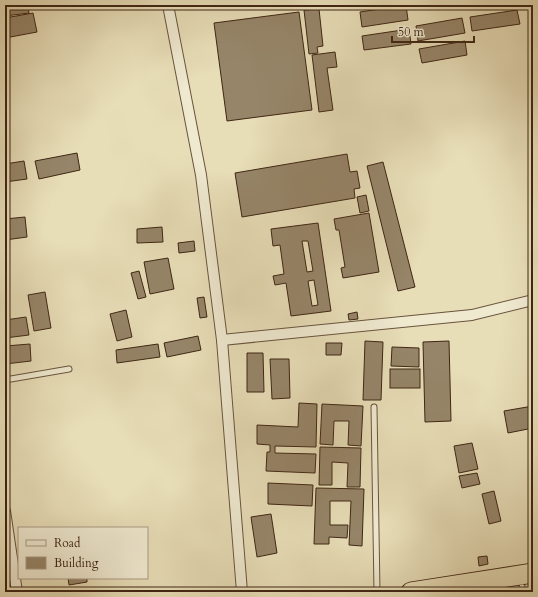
<svg xmlns="http://www.w3.org/2000/svg" width="538" height="597" font-family="Cardo,serif">
<style>
.building{fill:#968569;stroke:#3f2614;fill-rule:evenodd}
.lines{fill:none;stroke-linecap:round;stroke-linejoin:round}
.lane-casing{stroke:#69543d;stroke-width:7}
.street-casing{stroke:#69543d;stroke-width:12}
.highway-casing{stroke:#3f2614;stroke-width:21}
.lane{stroke:#efe9d0;stroke-width:5}
.street{stroke:#efe9d0;stroke-width:10}
.highway{stroke:#e7ddb7;stroke-width:19}
</style>
<rect width="100%" height="100%" fill="#e7ddb7"/>
<filter id="stains"><feTurbulence type="fractalNoise" baseFrequency=".005" numOctaves="4"/><feColorMatrix values="0 0 0 0 .2 0 0 0 0 .09 0 0 0 0 .02 0 0 0 .5 -.17"/></filter>
<radialGradient id="worn" r=".72"><stop offset=".6" stop-color="#630" stop-opacity="0"/><stop offset="1" stop-color="#630" stop-opacity=".3"/></radialGradient>
<!-- building -->
<g class="building">
<path d="M 5,5 L 28,5 L 29,13 L 5,16 Z"/>
<path d="M 406,5 L 408,20 L 362,27 L 360,12 Z"/>
<path d="M 469,5 L 495,5 L 470,9 Z"/>
<path d="M 319,9 L 323,46 L 317,47 L 318,53 L 309,54 L 304,10 Z"/>
<path d="M 517,10 L 520,24 L 472,31 L 470,17 Z"/>
<path d="M 299,12 L 312,110 L 227,121 L 214,23 Z"/>
<path d="M 33,13 L 37,32 L 5,38 L 5,18 Z"/>
<path d="M 462,18 L 465,33 L 418,41 L 416,26 Z"/>
<path d="M 409,29 L 411,44 L 364,50 L 362,36 Z"/>
<path d="M 465,41 L 467,55 L 422,63 L 419,49 Z"/>
<path d="M 335,52 L 337,67 L 327,68 L 333,110 L 319,112 L 312,55 Z"/>
<path d="M 77,153 L 80,170 L 39,179 L 35,161 Z"/>
<path d="M 347,154 L 350,172 L 357,171 L 360,188 L 354,189 L 355,198 L 242,217 L 235,173 Z"/>
<path d="M 24,161 L 27,179 L 5,182 L 5,164 Z"/>
<path d="M 383,162 L 415,287 L 398,291 L 367,166 Z"/>
<path d="M 366,195 L 369,211 L 360,213 L 357,197 Z"/>
<path d="M 369,213 L 379,272 L 343,278 L 341,268 L 345,267 L 339,230 L 336,230 L 334,219 Z"/>
<path d="M 25,217 L 27,237 L 5,240 L 5,219 Z"/>
<path d="M 318,223 L 331,311 L 291,316 L 286,283 L 275,285 L 273,276 L 284,274 L 280,245 L 273,246 L 271,229 ZM 302,241 L 308,241 L 313,271 L 307,272 ZM 314,280 L 318,305 L 312,306 L 308,281 Z"/>
<path d="M 162,227 L 163,242 L 137,243 L 137,229 Z"/>
<path d="M 194,241 L 195,251 L 179,253 L 178,243 Z"/>
<path d="M 168,258 L 174,289 L 150,294 L 144,262 Z"/>
<path d="M 139,271 L 146,297 L 138,299 L 131,273 Z"/>
<path d="M 45,292 L 51,328 L 34,331 L 28,295 Z"/>
<path d="M 204,297 L 207,317 L 200,318 L 197,298 Z"/>
<path d="M 126,310 L 132,337 L 117,341 L 110,314 Z"/>
<path d="M 357,312 L 358,319 L 349,320 L 348,314 Z"/>
<path d="M 26,317 L 29,335 L 5,338 L 5,320 Z"/>
<path d="M 198,336 L 201,350 L 167,357 L 164,343 Z"/>
<path d="M 365,341 L 383,342 L 381,400 L 363,400 Z"/>
<path d="M 449,341 L 451,421 L 425,422 L 423,342 Z"/>
<path d="M 326,343 L 342,343 L 341,355 L 326,355 Z"/>
<path d="M 30,344 L 31,361 L 5,364 L 5,346 Z"/>
<path d="M 158,344 L 160,357 L 117,363 L 116,350 Z"/>
<path d="M 392,347 L 419,348 L 419,367 L 391,366 Z"/>
<path d="M 247,353 L 263,353 L 264,392 L 247,392 Z"/>
<path d="M 270,359 L 289,359 L 290,398 L 272,399 Z"/>
<rect x="390" y="369" width="30" height="19"/>
<path d="M 299,403 L 317,404 L 316,447 L 275,446 L 275,453 L 316,454 L 315,473 L 266,471 L 267,452 L 270,452 L 270,445 L 257,444 L 257,425 L 298,427 Z"/>
<path d="M 322,404 L 363,406 L 361,446 L 348,445 L 349,421 L 334,421 L 333,445 L 320,444 Z"/>
<path d="M 533,406 L 533,428 L 508,433 L 504,411 Z"/>
<path d="M 472,443 L 478,469 L 459,473 L 454,446 Z"/>
<path d="M 320,447 L 361,448 L 360,487 L 347,487 L 348,463 L 332,462 L 332,485 L 319,485 Z"/>
<path d="M 477,473 L 480,484 L 462,488 L 459,476 Z"/>
<path d="M 268,483 L 313,485 L 312,506 L 268,504 Z"/>
<path d="M 316,488 L 364,489 L 362,546 L 349,545 L 351,501 L 330,501 L 330,525 L 348,525 L 347,538 L 329,537 L 329,544 L 314,544 Z"/>
<path d="M 494,491 L 501,521 L 489,524 L 482,494 Z"/>
<path d="M 271,514 L 277,553 L 257,557 L 251,517 Z"/>
<path d="M 487,556 L 488,564 L 479,566 L 478,557 Z"/>
<path d="M 68,578 L 87,578 L 87,582 L 69,585 Z"/>
</g>
<g class="lines">
<defs>
<g id="lane">
<path d="M 5,380 L 69,369"/>
<path d="M 374,407 L 377,592"/>
<path d="M 521,592 L 522,587"/>
</g>
<g id="street">
<path d="M 168,5 L 201,175 L 222,340 L 242,592"/>
<path d="M 222,340 L 472,315 L 533,300"/>
<path d="M 5,511 L 17,592"/>
</g>
<path id="highway" d="M 411,592 L 533,573"/>
</defs>
<!-- lane casing -->
<use href="#lane" class="lane-casing"/>
<!-- street casing -->
<use href="#street" class="street-casing"/>
<!-- highway casing -->
<use href="#highway" class="highway-casing"/>
<!-- lane -->
<use href="#lane" class="lane"/>
<!-- street -->
<use href="#street" class="street"/>
<!-- highway -->
<use href="#highway" class="highway"/>
</g>
<!-- margin -->
<rect width="538" height="597" fill="none" stroke="#e7ddb7" stroke-width="20"/>
<rect x="6" y="6" width="526" height="585" fill="none" stroke="#3f2614" stroke-width="2"/>
<rect x="10" y="10" width="518" height="577" fill="none" stroke="#3f2614"/>
<!-- legend -->
<rect x="18" y="527" width="130" height="52" fill="#efe9d0" stroke="#a99b85"/>
<rect x="26" y="540" width="20" height="6" fill="#efe9d0" stroke="#a99b85"/>
<text x="54" y="547" font-size="12" fill="#3f2614">Road</text>
<rect x="26" y="557" width="20" height="12" fill="#968569" stroke="#a99b85"/>
<text x="54" y="567" font-size="12" fill="#3f2614">Building</text>
<!-- scale -->
<path d="M392 36v6h82v-6" fill="none" stroke="#3f2614" stroke-width="2"/>
<text x="398" y="36" font-size="12" fill="#3f2614" stroke="#efe9d0" stroke-width="3" paint-order="stroke">50 m</text>
<rect width="100%" height="100%" filter="url(#stains)"/>
<rect width="100%" height="100%" fill="url(#worn)"/>
</svg>
